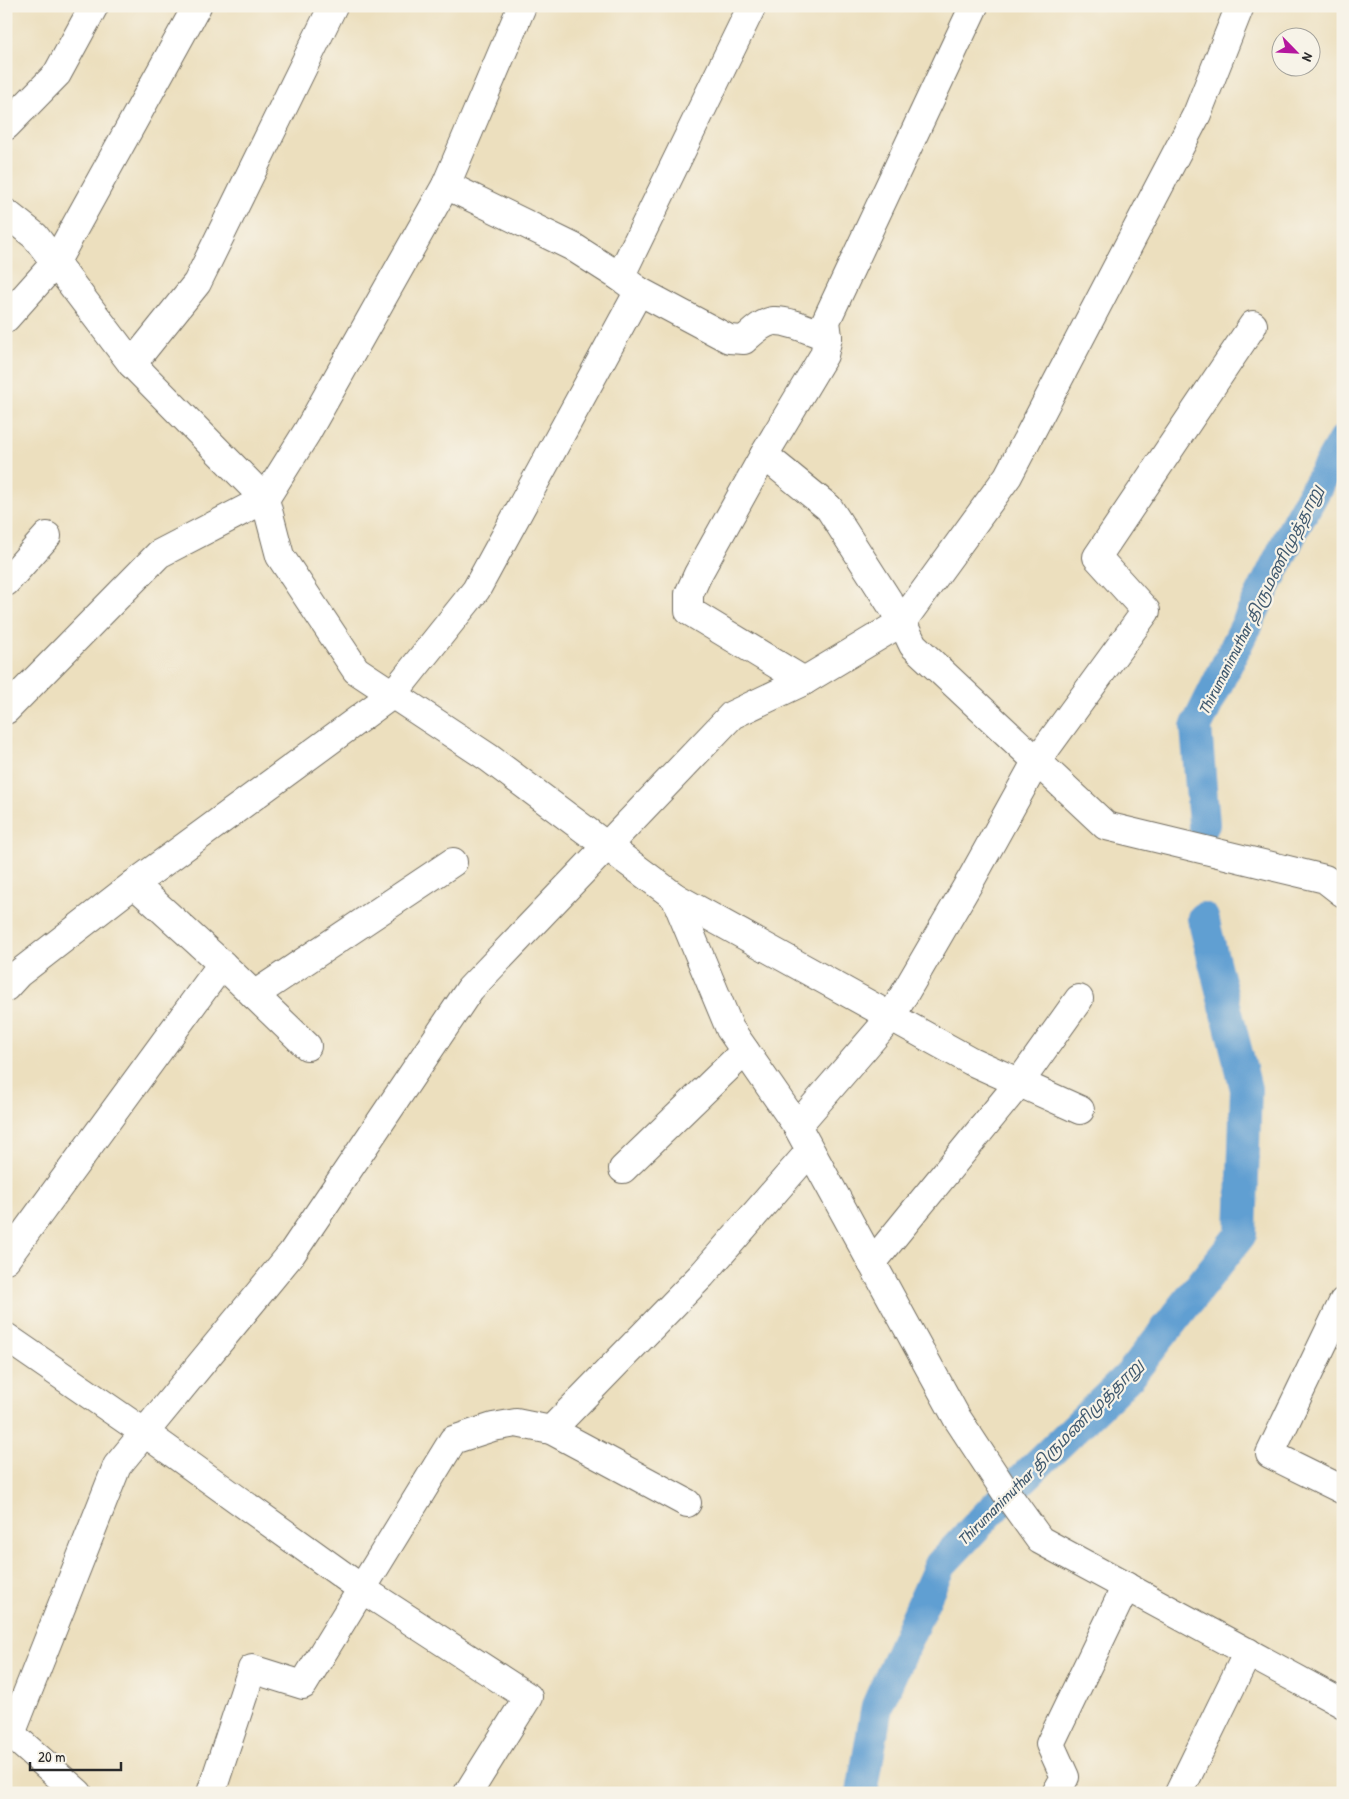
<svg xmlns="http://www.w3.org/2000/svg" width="1349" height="1799" font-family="'Patrick Hand','Noto Sans Tamil',sans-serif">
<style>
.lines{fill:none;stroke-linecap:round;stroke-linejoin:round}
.canal{stroke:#609fd2;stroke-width:32}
.minor-casing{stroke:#6f6a5e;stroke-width:30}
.minor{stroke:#fff;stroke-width:28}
.labels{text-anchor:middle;stroke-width:4.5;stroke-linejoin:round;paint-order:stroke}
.water-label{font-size:16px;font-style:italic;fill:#40596e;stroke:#f7f3e8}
</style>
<rect width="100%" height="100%" fill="#f7f3e8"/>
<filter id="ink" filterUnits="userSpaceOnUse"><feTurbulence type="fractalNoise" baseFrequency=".02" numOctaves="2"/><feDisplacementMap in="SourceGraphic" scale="10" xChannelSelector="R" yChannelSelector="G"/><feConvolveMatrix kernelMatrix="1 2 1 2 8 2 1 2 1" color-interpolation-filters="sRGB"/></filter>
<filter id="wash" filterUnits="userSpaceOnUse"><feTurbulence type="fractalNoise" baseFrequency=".0096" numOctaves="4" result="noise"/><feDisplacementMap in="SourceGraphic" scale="20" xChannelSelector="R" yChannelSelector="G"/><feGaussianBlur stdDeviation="1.12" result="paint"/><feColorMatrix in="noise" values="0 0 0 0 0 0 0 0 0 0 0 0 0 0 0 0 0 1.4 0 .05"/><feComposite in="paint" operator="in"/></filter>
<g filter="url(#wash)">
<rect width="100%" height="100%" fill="#ecdfbe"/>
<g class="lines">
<!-- canal -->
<g class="canal">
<path d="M 1204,824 L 1196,727 L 1297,522 L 1343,441"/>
<path d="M 862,1793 L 877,1706 L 940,1565 L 1007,1494 L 1130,1375 L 1241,1234 L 1246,1089 L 1203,918"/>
</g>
</g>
</g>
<g filter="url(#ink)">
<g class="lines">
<defs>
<g id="minor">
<path d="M 752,6 L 620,277 L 639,291 L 729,339 L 744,340 C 752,333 762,322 774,321 C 790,320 813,332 828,337"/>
<path d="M 6,126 L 57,74 L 94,6"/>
<path d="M 446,185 L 573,247 L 620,277"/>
<path d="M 6,213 L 35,236 L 132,364 L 265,499 L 280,556 L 356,670 L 489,758 L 675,897 L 971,1061 L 1080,1110"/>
<path d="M 6,318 L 55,263 L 197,6"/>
<path d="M 132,364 L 197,283 L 333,6"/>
<path d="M 764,455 L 829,508 L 902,622 L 913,645 L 1106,826 L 1325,879 L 1343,893"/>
<path d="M 6,582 L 47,536"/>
<path d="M 804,681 L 689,611 L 689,594 L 698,574 L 764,455 L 824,355 L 828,337 L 826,321 L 974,6"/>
<path d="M 6,710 L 159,554 L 265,499 L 307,432 L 446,185 L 522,6"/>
<path d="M 134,884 L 222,964 L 307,1046"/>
<path d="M 675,897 L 730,1029 L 797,1126 L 957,1418 L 1007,1494 L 1040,1540 L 1343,1704"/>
<path d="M 6,987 L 18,974 L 134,884 L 393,694 L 476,590 L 639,291"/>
<path d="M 254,995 L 453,862"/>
<path d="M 797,1126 L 891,1017 L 973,876 L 1036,762 L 1146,611 L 1097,557 L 1253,325"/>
<path d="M 623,1169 L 745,1051"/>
<path d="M 6,1259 L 222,964"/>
<path d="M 872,1263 L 1019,1083 L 1079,999"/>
<path d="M 1343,1302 L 1270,1454 L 1343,1490"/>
<path d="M 6,1337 L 145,1433 L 362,1589 L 528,1697 L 468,1793"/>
<path d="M 551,1430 L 702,1275 L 810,1151"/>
<path d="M 6,1733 L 11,1734 L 78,1793"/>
<path d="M 6,1740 L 11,1734 L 117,1466 L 292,1253 L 470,989 L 732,715 L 804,681 L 902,622 L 1008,476 L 1197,114 L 1240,6"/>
<path d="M 211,1793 L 252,1669 L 303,1685 L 453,1440 L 493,1427 L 516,1423 L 551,1430 L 687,1503"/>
<path d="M 1056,1793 L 1065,1777 L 1050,1744 L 1126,1586"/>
<path d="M 1179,1793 L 1248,1652"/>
</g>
</defs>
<!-- minor casing -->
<use href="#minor" class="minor-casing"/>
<!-- minor -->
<use href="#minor" class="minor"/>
</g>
</g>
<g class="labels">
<!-- water labels -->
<g class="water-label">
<text transform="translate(1260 600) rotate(-63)" y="6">Thirumanimuthar திருமணிமுத்தாறு</text>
<text transform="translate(1050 1452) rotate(-45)" y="6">Thirumanimuthar திருமணிமுத்தாறு</text>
</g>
</g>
<!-- margin -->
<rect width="1349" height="1799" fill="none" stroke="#f7f3e8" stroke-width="25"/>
<!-- north arrow -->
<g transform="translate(1296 52) rotate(114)"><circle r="24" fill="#f7f3e8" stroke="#a5a39c"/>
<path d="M0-4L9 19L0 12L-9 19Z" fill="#b5179e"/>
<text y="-8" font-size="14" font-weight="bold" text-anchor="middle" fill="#2b2b2b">N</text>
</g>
<!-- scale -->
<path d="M30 1762v8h91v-8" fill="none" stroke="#2b2b2b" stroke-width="2.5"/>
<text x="38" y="1762" font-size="15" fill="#2b2b2b" stroke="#f7f3e8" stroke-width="4" paint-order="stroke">20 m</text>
</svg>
